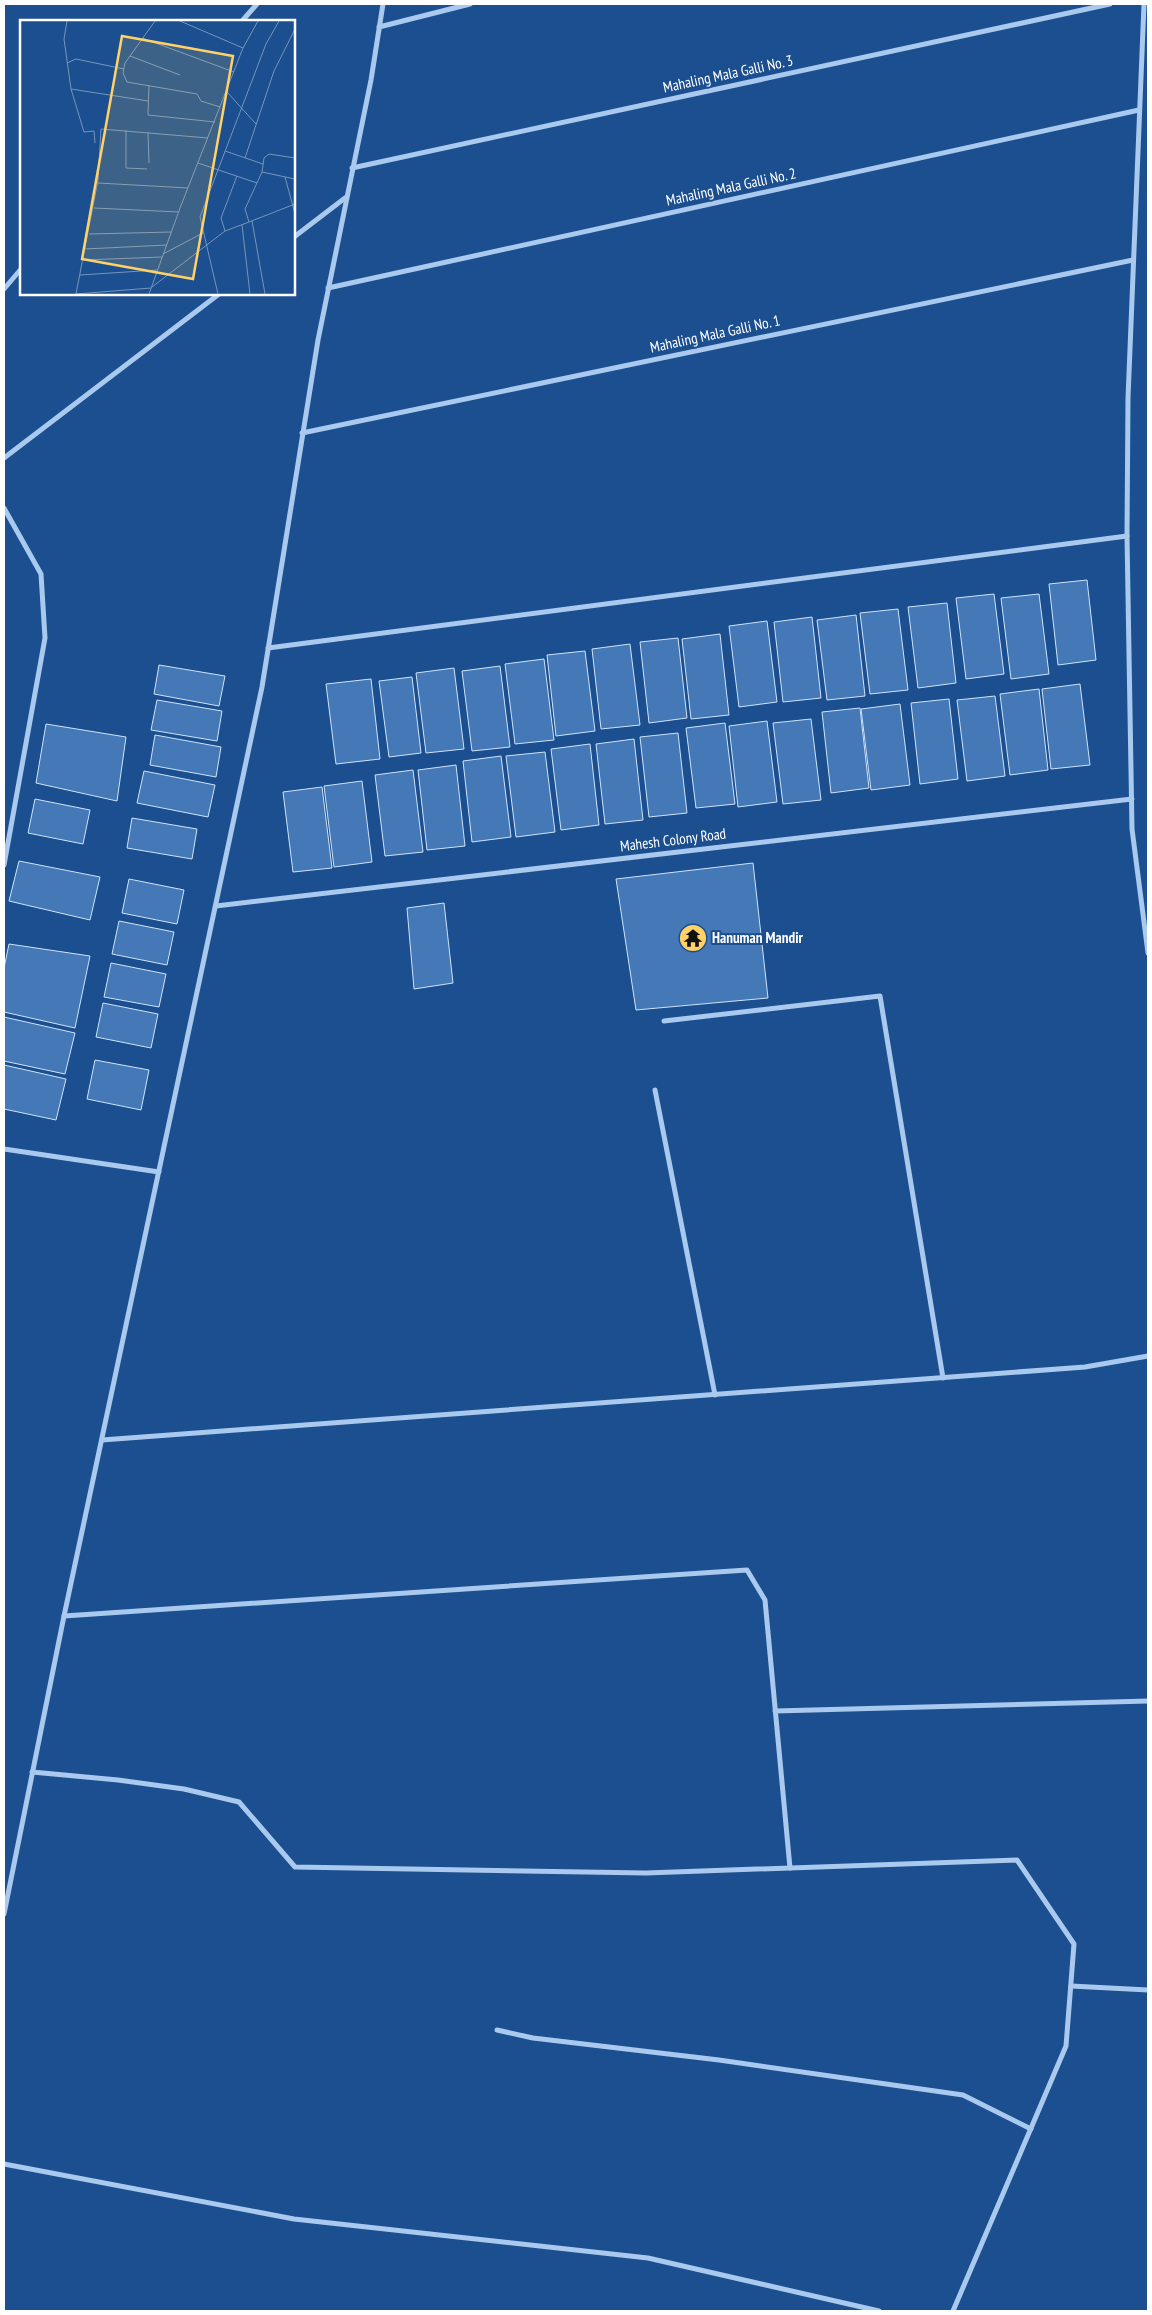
<svg xmlns="http://www.w3.org/2000/svg" width="1152" height="2315" font-family="'PT Sans Narrow',sans-serif">
<style>
.building{fill:#4478b7;stroke:#cfe3fa}
.lines{fill:none;stroke-linecap:round;stroke-linejoin:round}
.street{stroke:#a9c9ee;stroke-width:5}
.labels{text-anchor:middle;stroke-width:4;stroke-linejoin:round;paint-order:stroke}
.street-label{font-size:15px;fill:#fff;stroke:#1b4f8f}
.poi-label{font-size:15px;font-weight:bold;fill:#fff;stroke:#1b4f8f;text-anchor:start}
.inset-road{fill:none;stroke:#7695bc;stroke-width:1}
.view{fill:#ffd166;fill-opacity:0.15;stroke:#ffd166;stroke-width:2.5}
.inset-edge{fill:none;stroke:#fff;stroke-width:2.5}
</style>
<rect width="100%" height="100%" fill="#1b4f8f"/>
<!-- building -->
<g class="building">
<path d="M 1087,580 L 1096,660 L 1058,665 L 1049,584 Z"/>
<path d="M 994,594 L 1004,674 L 966,679 L 956,598 Z"/>
<path d="M 1039,594 L 1049,674 L 1011,679 L 1001,598 Z"/>
<path d="M 947,603 L 956,683 L 918,688 L 908,607 Z"/>
<path d="M 898,609 L 908,690 L 870,694 L 860,613 Z"/>
<path d="M 856,615 L 865,696 L 827,700 L 817,620 Z"/>
<path d="M 812,617 L 821,698 L 783,702 L 774,622 Z"/>
<path d="M 767,621 L 777,702 L 739,707 L 729,626 Z"/>
<path d="M 720,634 L 729,715 L 691,719 L 682,639 Z"/>
<path d="M 678,638 L 687,718 L 649,723 L 640,642 Z"/>
<path d="M 630,644 L 640,725 L 601,729 L 592,649 Z"/>
<path d="M 585,651 L 595,731 L 556,736 L 547,655 Z"/>
<path d="M 544,659 L 554,740 L 515,744 L 505,664 Z"/>
<path d="M 159,665 L 225,676 L 219,706 L 154,694 Z"/>
<path d="M 500,666 L 510,747 L 472,751 L 462,671 Z"/>
<path d="M 454,668 L 464,749 L 426,753 L 416,673 Z"/>
<path d="M 412,677 L 421,753 L 389,757 L 379,681 Z"/>
<path d="M 371,679 L 380,759 L 336,764 L 326,684 Z"/>
<path d="M 1080,684 L 1090,765 L 1051,769 L 1042,689 Z"/>
<path d="M 1039,689 L 1048,770 L 1010,775 L 1000,694 Z"/>
<path d="M 995,696 L 1005,776 L 967,781 L 957,700 Z"/>
<path d="M 949,699 L 958,779 L 920,784 L 911,703 Z"/>
<path d="M 157,700 L 222,711 L 217,741 L 151,730 Z"/>
<path d="M 900,704 L 910,785 L 871,790 L 861,709 Z"/>
<path d="M 860,708 L 869,788 L 831,793 L 822,712 Z"/>
<path d="M 811,719 L 821,800 L 783,804 L 773,723 Z"/>
<path d="M 767,721 L 777,802 L 738,807 L 729,726 Z"/>
<path d="M 725,723 L 735,804 L 696,808 L 686,728 Z"/>
<path d="M 46,724 L 126,737 L 117,801 L 36,783 Z"/>
<path d="M 678,733 L 687,813 L 649,817 L 640,737 Z"/>
<path d="M 155,735 L 221,747 L 216,777 L 150,765 Z"/>
<path d="M 634,739 L 643,820 L 605,824 L 596,744 Z"/>
<path d="M 590,744 L 599,825 L 561,830 L 551,749 Z"/>
<path d="M 545,752 L 555,832 L 516,837 L 506,756 Z"/>
<path d="M 501,756 L 511,837 L 472,842 L 463,761 Z"/>
<path d="M 456,765 L 465,846 L 427,850 L 418,770 Z"/>
<path d="M 413,770 L 423,852 L 385,856 L 375,775 Z"/>
<path d="M 144,771 L 215,785 L 208,817 L 137,803 Z"/>
<path d="M 362,781 L 372,862 L 334,867 L 324,786 Z"/>
<path d="M 322,787 L 332,868 L 293,872 L 283,792 Z"/>
<path d="M 35,799 L 90,810 L 83,844 L 28,833 Z"/>
<path d="M 132,818 L 197,829 L 192,859 L 127,848 Z"/>
<path d="M 19,861 L 100,877 L 90,920 L 9,901 Z"/>
<path d="M 753,863 L 768,998 L 636,1010 L 616,879 Z"/>
<path d="M 129,879 L 184,890 L 177,924 L 122,913 Z"/>
<path d="M 444,903 L 453,983 L 414,989 L 407,908 Z"/>
<path d="M 119,921 L 174,932 L 167,965 L 112,954 Z"/>
<path d="M 9,944 L 90,956 L 75,1028 L 4,1012 L 4,968 Z"/>
<path d="M 111,963 L 166,974 L 159,1007 L 104,997 Z"/>
<path d="M 103,1003 L 158,1014 L 151,1048 L 96,1037 Z"/>
<path d="M 4,1017 L 75,1033 L 65,1074 L 4,1061 Z"/>
<path d="M 95,1060 L 149,1070 L 141,1110 L 87,1099 Z"/>
<path d="M 4,1065 L 66,1079 L 56,1120 L 4,1109 Z"/>
</g>
<g class="lines">
<!-- street -->
<g class="street">
<path d="M 1144,4 L 1128,398 L 1127,536 L 1132,829 L 1148,953"/>
<path d="M 242,21 L 257,4"/>
<path d="M 379,27 L 470,4"/>
<path d="M 352,168 L 1110,4"/>
<path d="M 294,237 L 345,198"/>
<path d="M 328,288 L 1139,110"/>
<path d="M 4,289 L 21,269"/>
<path d="M 302,433 L 1133,260"/>
<path d="M 4,458 L 219,294"/>
<path d="M 4,508 L 41,574 L 45,638 L 4,865"/>
<path d="M 268,648 L 1127,536"/>
<path d="M 216,906 L 1132,799"/>
<path d="M 664,1021 L 880,996 L 943,1378"/>
<path d="M 655,1090 L 715,1395"/>
<path d="M 4,1149 L 159,1172"/>
<path d="M 102,1440 L 1085,1367 L 1148,1356"/>
<path d="M 64,1616 L 747,1570 L 765,1600 L 790,1868"/>
<path d="M 775,1711 L 1148,1701"/>
<path d="M 32,1772 L 118,1780 L 184,1789 L 239,1802 L 295,1867 L 646,1873 L 1017,1860 L 1074,1944 L 1066,2046 L 953,2311"/>
<path d="M 4,1914 L 64,1616 L 262,687 L 318,340 L 371,80 L 383,4"/>
<path d="M 1071,1986 L 1148,1990"/>
<path d="M 497,2030 L 533,2038 L 719,2060 L 963,2095 L 1031,2129"/>
<path d="M 4,2164 L 294,2219 L 648,2258 L 879,2311"/>
</g>
</g>
<!-- icons -->
<defs>
<symbol id="temple-disc" viewBox="-11 -11 22 22"><circle r="9.5" fill="#ffd166" stroke="#1b4f8f"/><path d="M0-6L5-2H3V0L6.5 2.5H4V6H1.5V3h-3V6H-4V2.5H-6.5L-3 0V-2H-5Z" fill="#111"/></symbol>
</defs>
<g fill-rule="evenodd">
<use href="#temple-disc" x="677" y="922" width="32" height="32"/>
</g>
<g class="labels">
<!-- street labels -->
<g class="street-label">
<text transform="translate(728 74) rotate(-12)" y="5">Mahaling Mala Galli No. 3</text>
<text transform="translate(731 187) rotate(-12)" y="5">Mahaling Mala Galli No. 2</text>
<text transform="translate(715 334) rotate(-12)" y="5">Mahaling Mala Galli No. 1</text>
<text transform="translate(673 840) rotate(-7)" y="5">Mahesh Colony Road</text>
</g>
<!-- poi labels -->
<g class="poi-label">
<text x="712" y="943">Hanuman Mandir</text>
</g>
</g>
<!-- overview -->
<g transform="translate(20 20)">
<rect width="275" height="275" fill="#1b4f8f"/>
<path class="inset-road" d="M 47,1 L 44,19 L 51,69 L 64,112 L 74,111 L 75,123M 135,1 L 105,43 L 103,53 L 107,62 L 177,74 L 181,81 L 200,87M 160,1 L 223,28M 122,18 L 214,52M 110,36 L 160,55M 47,43 L 56,39 L 104,49M 129,65 L 128,95 L 195,102M 51,69 L 128,81M 207,72 L 236,104M 106,110 L 106,148 L 127,149M 128,112 L 129,143M 205,131 L 243,144M 225,138 L 254,51 L 275,9M 275,138 L 249,134 L 244,138 L 242,152 L 275,159M 178,143 L 237,163M 242,152 L 225,189 L 229,202 L 275,184M 265,157 L 275,194M 78,163 L 168,168M 74,188 L 159,192M 232,201 L 245,274M 222,205 L 230,274M 205,211 L 201,198 L 217,156M 69,214 L 152,212M 65,229 L 147,225M 143,234 L 183,213M 63,240 L 142,237M 60,255 L 137,250M 132,267 L 205,211 L 229,202M 56,274 L 78,160 L 81,109 L 188,118M 56,274 L 131,268M 129,274 L 160,188 L 223,28 L 238,1M 198,274 L 180,197 L 246,24 L 259,1"/>
<path class="view" d="M 102,16 L 213,36 L 173,259 L 62,239 Z"/>
<rect width="275" height="275" class="inset-edge"/>
</g>
<!-- border -->
<rect width="1152" height="2315" fill="none" stroke="#ffffff" stroke-width="10"/>
</svg>
